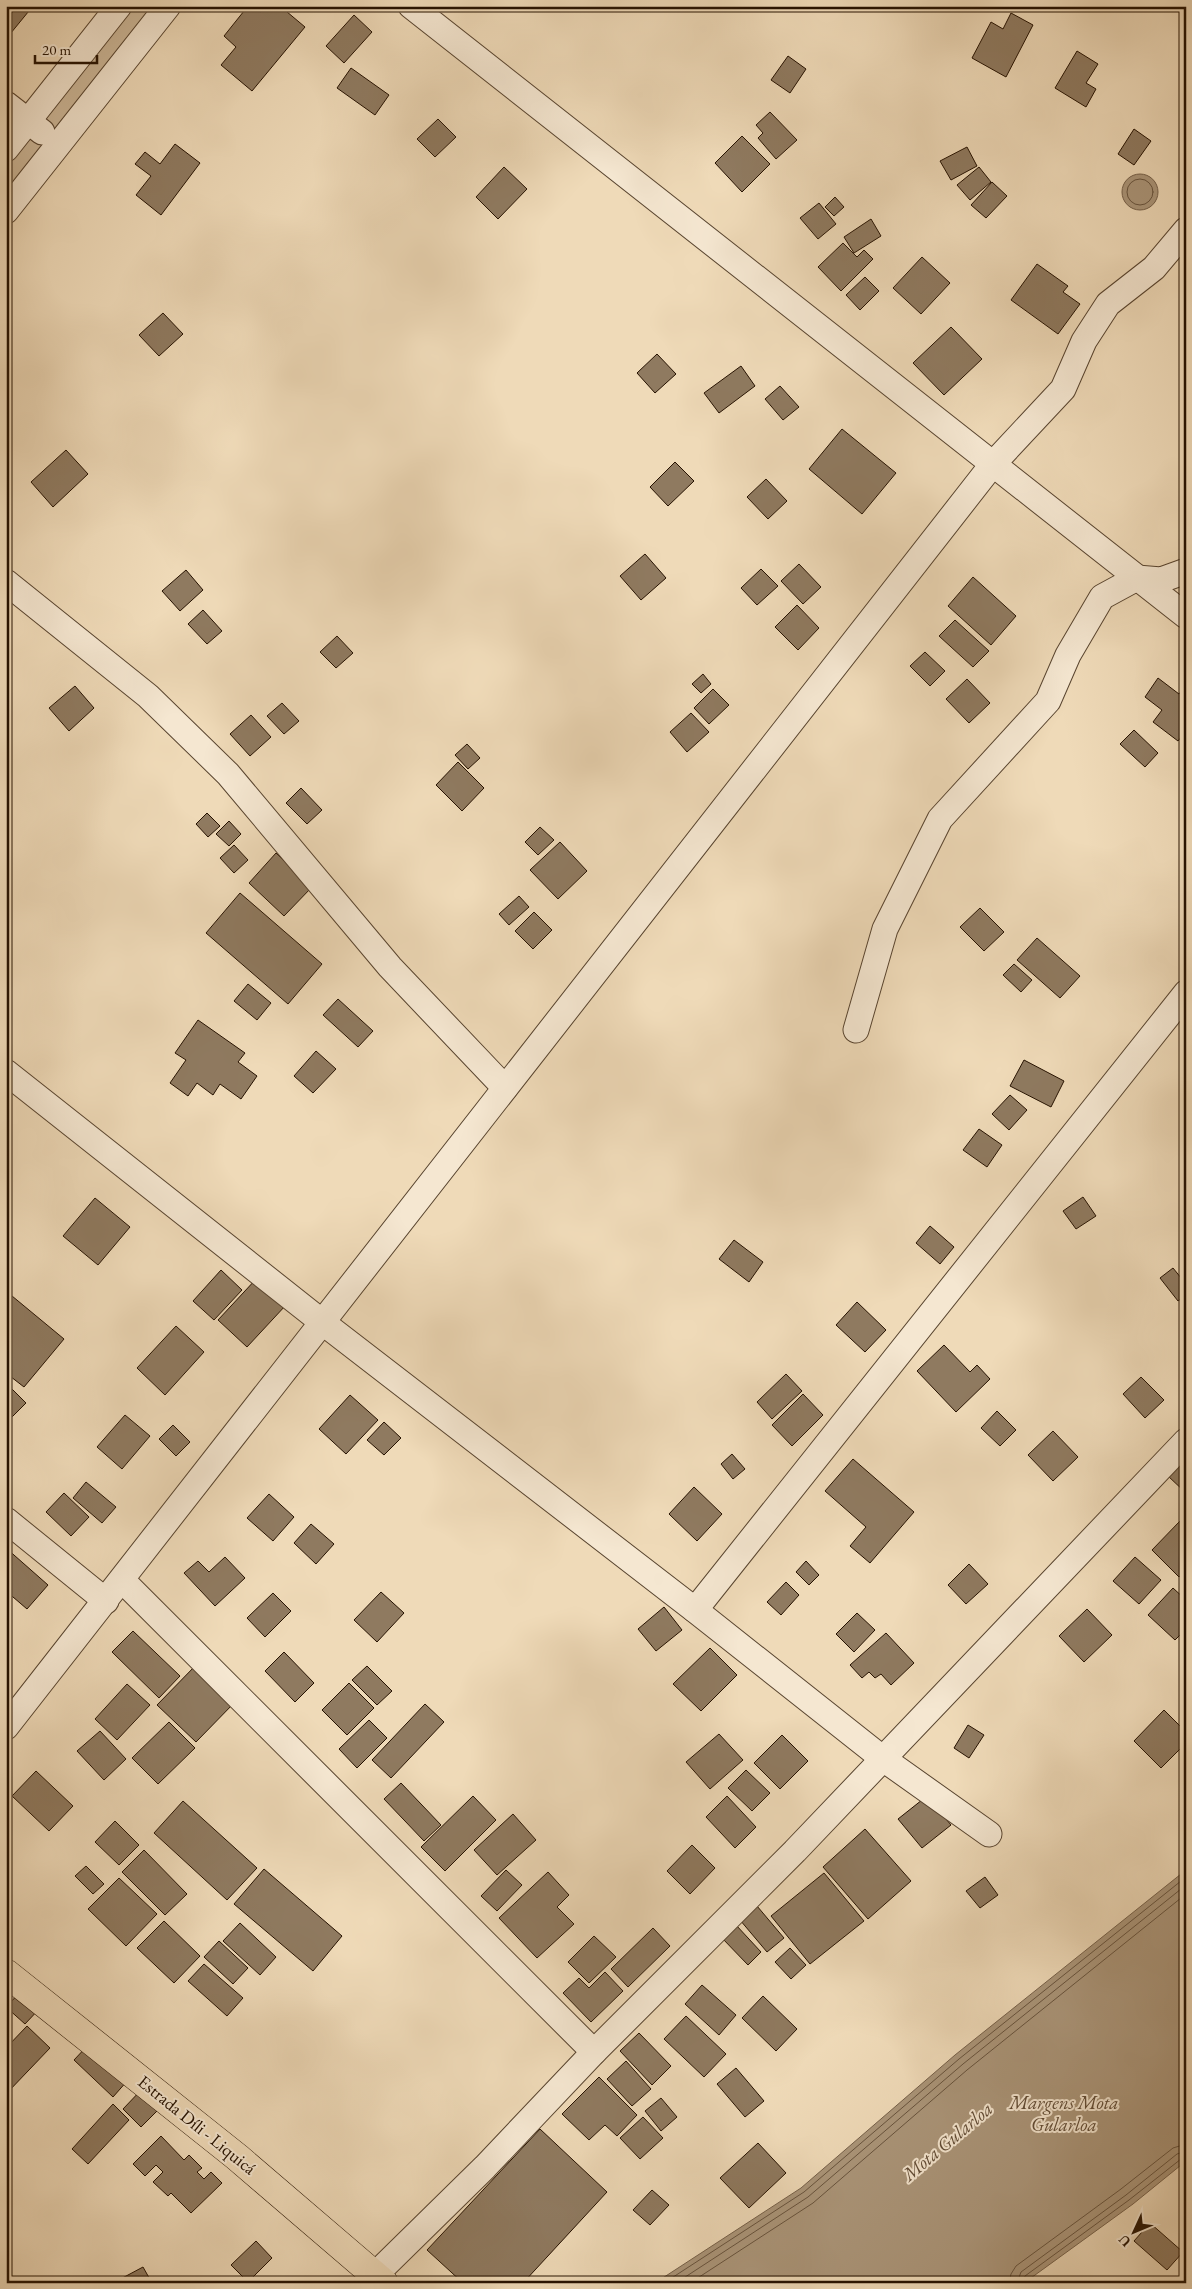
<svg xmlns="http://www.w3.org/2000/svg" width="1192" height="2289" font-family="'EB Garamond',serif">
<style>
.green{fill:#cdb899;stroke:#7a654d}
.water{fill:#ab967a;stroke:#76614a}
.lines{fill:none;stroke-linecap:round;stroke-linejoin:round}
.shore{stroke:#68543e;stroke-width:1}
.building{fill:#8f7a60;stroke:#261201}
.street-casing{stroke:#58442f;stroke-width:27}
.primary-casing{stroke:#261201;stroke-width:29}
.street{stroke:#f5e7d1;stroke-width:25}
.primary{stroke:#efdab8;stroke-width:28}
.labels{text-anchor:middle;stroke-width:4;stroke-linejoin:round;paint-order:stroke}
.street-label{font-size:18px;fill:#261201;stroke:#f5e7d1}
.water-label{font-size:19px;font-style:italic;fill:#624d37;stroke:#f5e7d1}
</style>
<rect width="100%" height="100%" fill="#efdab8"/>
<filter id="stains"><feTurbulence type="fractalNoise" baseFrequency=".004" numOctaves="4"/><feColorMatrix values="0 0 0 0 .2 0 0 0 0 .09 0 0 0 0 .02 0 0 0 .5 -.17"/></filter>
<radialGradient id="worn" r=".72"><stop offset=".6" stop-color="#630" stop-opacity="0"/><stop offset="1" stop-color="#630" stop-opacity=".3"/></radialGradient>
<!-- green -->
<path class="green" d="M 128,6 L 156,6 L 6,194 L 6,156 Z"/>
<!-- water -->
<g class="water">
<circle cx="1140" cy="192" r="18"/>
<path d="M 1186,1870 L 1186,2161 L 1133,2204 L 1024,2283 L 655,2283 L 801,2188 L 955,2055 Z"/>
</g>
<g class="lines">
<!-- shore -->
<g class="shore">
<circle cx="1140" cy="192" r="13"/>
<path d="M 664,2283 L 804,2192 L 959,2059 L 1186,1877"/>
<path d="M 676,2283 L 808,2197 L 963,2064 L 1186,1885"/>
<path d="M 690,2283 L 813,2203 L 967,2070 L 1186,1894"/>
<path d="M 1009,2283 L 1011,2274 L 1016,2266 L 1121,2189 L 1173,2148 L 1186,2144"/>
<path d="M 1017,2283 L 1021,2272 L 1126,2195 L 1177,2154 L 1186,2151"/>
<path d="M 1023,2283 L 1025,2276 L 1129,2200 L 1181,2159 L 1186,2158"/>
</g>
</g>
<!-- building -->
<g class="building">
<path d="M 6,6 L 33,6 L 6,39 Z"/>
<path d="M 248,6 L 253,6 L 261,12 L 266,6 L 280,6 L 305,27 L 252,91 L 221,65 L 236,47 L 224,36 Z"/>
<path d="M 1011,13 L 1033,25 L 1006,77 L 972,58 L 991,22 L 1003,29 Z"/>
<path d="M 354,15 L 372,32 L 344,63 L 326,46 Z"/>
<path d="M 1077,51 L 1098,64 L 1086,83 L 1096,89 L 1086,107 L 1055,88 Z"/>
<path d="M 788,56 L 806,69 L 790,93 L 771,80 Z"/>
<path d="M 351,68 L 389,95 L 375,115 L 337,88 Z"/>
<path d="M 770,112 L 797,140 L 776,159 L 758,138 L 763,133 L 756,125 Z"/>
<path d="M 438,119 L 456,137 L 435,157 L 417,139 Z"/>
<path d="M 1134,129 L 1151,141 L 1134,165 L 1118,154 Z"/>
<path d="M 742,136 L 770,164 L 742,192 L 715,163 Z"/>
<path d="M 175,144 L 200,163 L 161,215 L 136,195 L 151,176 L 135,164 L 145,152 L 160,164 Z"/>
<path d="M 967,147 L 977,166 L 951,180 L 940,161 Z"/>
<path d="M 504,167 L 527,189 L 498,219 L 476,197 Z"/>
<path d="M 979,167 L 991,182 L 970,200 L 957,185 Z"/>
<path d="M 992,182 L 1007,196 L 986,218 L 971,205 Z"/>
<path d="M 835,197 L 844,207 L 834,216 L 825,207 Z"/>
<path d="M 819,203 L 836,224 L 818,239 L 800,218 Z"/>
<path d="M 871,219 L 881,236 L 854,253 L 844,237 Z"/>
<path d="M 843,243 L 857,257 L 864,250 L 873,259 L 841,291 L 818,267 Z"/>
<path d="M 922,257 L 950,283 L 921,314 L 893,288 Z"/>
<path d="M 1037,264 L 1068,286 L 1063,292 L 1080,304 L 1058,334 L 1011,300 Z"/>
<path d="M 865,277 L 879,291 L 860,310 L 846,295 Z"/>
<path d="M 163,313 L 183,334 L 159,356 L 139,335 Z"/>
<path d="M 951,327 L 982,359 L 944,395 L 913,363 Z"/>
<path d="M 657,354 L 676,374 L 655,393 L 637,373 Z"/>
<path d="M 741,366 L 755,386 L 719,413 L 704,393 Z"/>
<path d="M 780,386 L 799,407 L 783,420 L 765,399 Z"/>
<path d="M 842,429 L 896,473 L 862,514 L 809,469 Z"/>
<path d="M 66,450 L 88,474 L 53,507 L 31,482 Z"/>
<path d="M 675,462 L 694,481 L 668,506 L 650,487 Z"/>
<path d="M 766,479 L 787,501 L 768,519 L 747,497 Z"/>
<path d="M 645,554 L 666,578 L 641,600 L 620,576 Z"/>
<path d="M 799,564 L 821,587 L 803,604 L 781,581 Z"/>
<path d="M 761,569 L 778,586 L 757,605 L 741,588 Z"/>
<path d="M 186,570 L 203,590 L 180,611 L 162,591 Z"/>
<path d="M 973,577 L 1016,616 L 991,645 L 948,606 Z"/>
<path d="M 797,605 L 819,628 L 798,650 L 775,627 Z"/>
<path d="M 203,610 L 222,631 L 207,644 L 188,624 Z"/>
<path d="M 955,620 L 989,651 L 973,667 L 939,636 Z"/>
<path d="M 337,636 L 353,653 L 336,668 L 320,652 Z"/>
<path d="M 925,652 L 945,671 L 930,686 L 910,666 Z"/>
<path d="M 703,674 L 711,684 L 701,693 L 692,684 Z"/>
<path d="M 1158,678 L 1179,694 L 1186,685 L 1186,731 L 1178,741 L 1153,722 L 1162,710 L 1145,697 Z"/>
<path d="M 967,679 L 990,703 L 969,723 L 946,699 Z"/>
<path d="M 75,686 L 94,708 L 69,731 L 49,708 Z"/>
<path d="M 713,689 L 729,705 L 709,724 L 694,708 Z"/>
<path d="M 282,703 L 299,721 L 284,734 L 267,716 Z"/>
<path d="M 691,713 L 709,732 L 687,752 L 670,732 Z"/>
<path d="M 251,715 L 271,737 L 250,756 L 230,734 Z"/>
<path d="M 1134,730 L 1158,753 L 1145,767 L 1120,744 Z"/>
<path d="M 467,744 L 480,758 L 468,769 L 455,755 Z"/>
<path d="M 458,762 L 484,788 L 462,811 L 436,785 Z"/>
<path d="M 301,788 L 322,810 L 307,824 L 286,803 Z"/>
<path d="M 207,813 L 220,826 L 208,837 L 196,824 Z"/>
<path d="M 229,821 L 241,834 L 229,846 L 216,834 Z"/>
<path d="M 540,827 L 554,840 L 538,855 L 525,842 Z"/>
<path d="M 560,842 L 587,871 L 558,899 L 530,870 Z"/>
<path d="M 234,845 L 248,860 L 234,873 L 220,858 Z"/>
<path d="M 276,853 L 312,887 L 284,916 L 249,883 Z"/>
<path d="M 240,893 L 322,964 L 288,1004 L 206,933 Z"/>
<path d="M 519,896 L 529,907 L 509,925 L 499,914 Z"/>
<path d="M 980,908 L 1004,932 L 984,951 L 960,927 Z"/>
<path d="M 534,912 L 552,930 L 533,949 L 515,931 Z"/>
<path d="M 1037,938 L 1080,976 L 1060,998 L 1017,960 Z"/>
<path d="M 1014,964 L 1032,980 L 1021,992 L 1003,975 Z"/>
<path d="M 248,984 L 271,1003 L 257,1020 L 234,1001 Z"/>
<path d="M 338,999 L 373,1031 L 358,1047 L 323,1015 Z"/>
<path d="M 198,1020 L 245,1053 L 238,1062 L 257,1076 L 241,1099 L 220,1084 L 213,1095 L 197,1083 L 188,1096 L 170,1083 L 186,1060 L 175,1053 Z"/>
<path d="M 316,1051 L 336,1069 L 313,1093 L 294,1076 Z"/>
<path d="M 1024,1060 L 1064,1081 L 1051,1107 L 1010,1086 Z"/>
<path d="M 1010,1095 L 1027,1110 L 1009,1130 L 992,1114 Z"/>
<path d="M 979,1129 L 1002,1145 L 987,1167 L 963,1150 Z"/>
<path d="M 1083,1197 L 1096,1216 L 1076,1229 L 1063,1211 Z"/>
<path d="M 95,1198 L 130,1227 L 98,1265 L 63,1236 Z"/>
<path d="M 930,1226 L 954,1247 L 940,1264 L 916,1243 Z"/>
<path d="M 734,1240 L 763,1262 L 749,1282 L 719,1259 Z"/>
<path d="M 1173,1268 L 1186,1284 L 1186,1295 L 1178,1301 L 1160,1278 Z"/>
<path d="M 221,1270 L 242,1290 L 214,1320 L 193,1301 Z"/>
<path d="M 257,1278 L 286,1305 L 247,1347 L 218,1320 Z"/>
<path d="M 6,1291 L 64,1339 L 24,1387 L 6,1373 Z"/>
<path d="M 857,1302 L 886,1330 L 865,1352 L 836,1325 Z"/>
<path d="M 176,1326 L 204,1352 L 165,1395 L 137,1368 Z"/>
<path d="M 944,1345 L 970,1372 L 977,1365 L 990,1379 L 956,1412 L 917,1371 Z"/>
<path d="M 786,1374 L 802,1391 L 772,1419 L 757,1402 Z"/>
<path d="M 1141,1377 L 1164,1400 L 1145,1418 L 1123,1394 Z"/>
<path d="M 6,1383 L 26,1403 L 6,1423 Z"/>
<path d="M 803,1394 L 823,1415 L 792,1446 L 772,1425 Z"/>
<path d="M 350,1395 L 378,1420 L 346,1454 L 319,1429 Z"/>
<path d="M 997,1411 L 1016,1430 L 1000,1446 L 981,1428 Z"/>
<path d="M 125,1415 L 150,1436 L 122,1469 L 97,1447 Z"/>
<path d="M 384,1422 L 401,1438 L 384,1455 L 367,1440 Z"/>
<path d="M 173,1425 L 190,1442 L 176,1456 L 159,1439 Z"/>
<path d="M 1053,1431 L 1078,1457 L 1053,1481 L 1028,1455 Z"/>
<path d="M 6,1447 L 12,1452 L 6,1459 Z"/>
<path d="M 732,1454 L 745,1469 L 733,1479 L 721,1464 Z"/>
<path d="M 853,1459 L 914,1512 L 870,1563 L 850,1546 L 866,1527 L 825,1491 Z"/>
<path d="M 1186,1459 L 1186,1493 L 1168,1476 Z"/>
<path d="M 86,1482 L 116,1507 L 102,1523 L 73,1498 Z"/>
<path d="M 694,1487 L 722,1514 L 697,1541 L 669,1514 Z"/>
<path d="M 64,1493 L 89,1517 L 71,1536 L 46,1512 Z"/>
<path d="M 269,1494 L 294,1517 L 273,1541 L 247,1518 Z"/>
<path d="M 1180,1521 L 1186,1526 L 1186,1571 L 1179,1577 L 1152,1550 Z"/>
<path d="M 311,1524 L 334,1544 L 316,1564 L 294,1543 Z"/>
<path d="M 6,1548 L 48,1585 L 27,1609 L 6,1591 Z"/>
<path d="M 225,1557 L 245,1578 L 215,1606 L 184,1573 L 198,1561 L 209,1572 Z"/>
<path d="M 1135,1557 L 1161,1580 L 1139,1604 L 1113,1581 Z"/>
<path d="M 806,1561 L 819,1575 L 809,1585 L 796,1572 Z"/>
<path d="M 969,1564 L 988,1584 L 966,1604 L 948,1585 Z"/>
<path d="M 786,1582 L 799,1595 L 781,1615 L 767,1602 Z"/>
<path d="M 1173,1588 L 1186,1600 L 1186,1629 L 1175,1640 L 1148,1615 Z"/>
<path d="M 381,1592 L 404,1613 L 377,1642 L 354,1620 Z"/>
<path d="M 273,1593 L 291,1611 L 265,1637 L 247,1618 Z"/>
<path d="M 664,1607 L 682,1630 L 656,1651 L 638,1629 Z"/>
<path d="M 1087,1609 L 1112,1635 L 1084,1662 L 1059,1636 Z"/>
<path d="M 857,1613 L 875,1630 L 854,1652 L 836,1634 Z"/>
<path d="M 133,1631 L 180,1676 L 159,1698 L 112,1652 Z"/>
<path d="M 886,1633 L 914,1663 L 891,1685 L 881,1674 L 875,1678 L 869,1672 L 862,1678 L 850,1665 Z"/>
<path d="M 710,1648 L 737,1675 L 701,1711 L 673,1684 Z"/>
<path d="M 284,1652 L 314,1683 L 295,1702 L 265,1671 Z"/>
<path d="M 197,1664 L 236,1701 L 196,1742 L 157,1705 Z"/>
<path d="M 367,1666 L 392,1691 L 377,1705 L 352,1680 Z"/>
<path d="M 349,1683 L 374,1708 L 347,1735 L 322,1710 Z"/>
<path d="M 127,1684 L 150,1705 L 117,1740 L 95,1719 Z"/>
<path d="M 425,1704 L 444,1722 L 391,1778 L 372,1760 Z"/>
<path d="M 1164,1710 L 1186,1732 L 1186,1743 L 1161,1768 L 1134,1741 Z"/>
<path d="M 369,1720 L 387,1738 L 357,1768 L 339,1749 Z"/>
<path d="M 169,1722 L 195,1748 L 158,1784 L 132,1758 Z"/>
<path d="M 968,1725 L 984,1735 L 969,1758 L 954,1748 Z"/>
<path d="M 100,1731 L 126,1759 L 104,1780 L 77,1751 Z"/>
<path d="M 719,1734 L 743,1760 L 710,1789 L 686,1762 Z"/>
<path d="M 782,1735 L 808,1761 L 780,1789 L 754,1763 Z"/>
<path d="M 746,1770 L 770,1793 L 752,1811 L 728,1788 Z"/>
<path d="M 36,1771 L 73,1806 L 49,1831 L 12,1796 Z"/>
<path d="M 401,1783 L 441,1825 L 424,1841 L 384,1799 Z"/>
<path d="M 473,1796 L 496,1820 L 445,1871 L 421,1847 Z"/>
<path d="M 727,1796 L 756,1827 L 735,1848 L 706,1817 Z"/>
<path d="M 927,1796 L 951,1825 L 922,1848 L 898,1819 Z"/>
<path d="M 183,1801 L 257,1868 L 227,1900 L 154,1833 Z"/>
<path d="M 513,1814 L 536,1840 L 497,1875 L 474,1850 Z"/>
<path d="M 115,1821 L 139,1845 L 119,1865 L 95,1842 Z"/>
<path d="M 865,1829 L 911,1881 L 868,1919 L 823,1867 Z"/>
<path d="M 692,1845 L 715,1868 L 690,1894 L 667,1871 Z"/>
<path d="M 144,1850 L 187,1894 L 165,1915 L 122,1872 Z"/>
<path d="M 86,1866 L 104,1884 L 93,1894 L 75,1876 Z"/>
<path d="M 264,1869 L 342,1936 L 313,1971 L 234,1904 Z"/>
<path d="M 506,1870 L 522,1885 L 497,1911 L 481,1896 Z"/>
<path d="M 548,1872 L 569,1895 L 557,1907 L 574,1924 L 537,1958 L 499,1918 Z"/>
<path d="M 824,1873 L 864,1921 L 810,1964 L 771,1916 Z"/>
<path d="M 985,1877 L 998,1895 L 980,1908 L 966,1891 Z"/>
<path d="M 119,1878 L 157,1914 L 126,1946 L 88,1909 Z"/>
<path d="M 757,1906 L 784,1938 L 767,1952 L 740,1920 Z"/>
<path d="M 164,1921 L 200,1956 L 174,1983 L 137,1948 Z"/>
<path d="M 240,1923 L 276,1957 L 260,1975 L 223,1941 Z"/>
<path d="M 736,1925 L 761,1952 L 748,1965 L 722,1938 Z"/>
<path d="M 653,1928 L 670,1946 L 628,1987 L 611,1969 Z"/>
<path d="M 594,1936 L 616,1957 L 589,1983 L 568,1962 Z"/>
<path d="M 219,1941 L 248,1968 L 233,1984 L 204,1957 Z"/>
<path d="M 790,1948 L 806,1965 L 791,1979 L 775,1962 Z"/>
<path d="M 204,1964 L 243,1998 L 227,2016 L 188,1981 Z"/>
<path d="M 605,1972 L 623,1991 L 591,2022 L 563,1993 L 579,1978 L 589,1988 Z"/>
<path d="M 702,1985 L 736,2015 L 719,2035 L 685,2004 Z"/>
<path d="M 22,1990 L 41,2007 L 25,2024 L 6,2007 Z"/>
<path d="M 763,1996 L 797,2029 L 776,2051 L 742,2018 Z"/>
<path d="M 686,2016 L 726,2054 L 704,2077 L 664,2039 Z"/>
<path d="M 27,2026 L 50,2048 L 6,2094 L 6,2048 Z"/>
<path d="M 639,2033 L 671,2066 L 652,2085 L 620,2051 Z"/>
<path d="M 89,2044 L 128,2080 L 113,2097 L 74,2060 Z"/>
<path d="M 626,2061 L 651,2089 L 632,2106 L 607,2079 Z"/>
<path d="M 736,2068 L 764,2101 L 745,2117 L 717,2084 Z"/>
<path d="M 599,2077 L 637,2115 L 617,2136 L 605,2125 L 589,2140 L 562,2114 Z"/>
<path d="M 144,2087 L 163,2105 L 141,2127 L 123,2109 Z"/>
<path d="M 661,2098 L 677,2117 L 661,2131 L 645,2111 Z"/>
<path d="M 113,2104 L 129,2120 L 88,2164 L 72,2149 Z"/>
<path d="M 643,2117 L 663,2138 L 640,2159 L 620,2138 Z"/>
<path d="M 540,2129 L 607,2192 L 523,2283 L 463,2283 L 427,2250 Z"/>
<path d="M 161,2136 L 184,2160 L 189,2155 L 202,2168 L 197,2172 L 204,2179 L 211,2172 L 222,2183 L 191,2213 L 171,2193 L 168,2196 L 153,2182 L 163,2172 L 156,2165 L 145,2176 L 133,2164 Z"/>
<path d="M 758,2143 L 786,2173 L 749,2208 L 720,2178 Z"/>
<path d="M 652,2190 L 669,2205 L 650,2225 L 633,2210 Z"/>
<path d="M 1150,2223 L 1183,2252 L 1167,2270 L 1134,2241 Z"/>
<path d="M 256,2241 L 272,2258 L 248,2282 L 231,2265 Z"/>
<path d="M 143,2267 L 152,2283 L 113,2283 Z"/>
</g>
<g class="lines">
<defs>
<g id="street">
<path d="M 411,6 L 1186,616"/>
<path d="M 6,104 L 42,132"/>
<path d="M 6,149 L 119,6"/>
<path d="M 6,211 L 168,6"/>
<path d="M 6,582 L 148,696 L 228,774 L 390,967 L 505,1088"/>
<path d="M 856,1030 L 885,929 L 940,819 L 1048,701 L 1068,655 L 1102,597 L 1137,578 L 1161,580 L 1186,571"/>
<path d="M 6,1072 L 322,1322 L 695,1610 L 882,1758 L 989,1834"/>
<path d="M 6,1520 L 106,1601"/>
<path d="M 122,1580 L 594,2052"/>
<path d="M 695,1610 L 1186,993"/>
<path d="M 6,1727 L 992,465 L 1063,389 L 1084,341 L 1108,304 L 1154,268 L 1186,230"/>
<path d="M 375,2275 L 485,2167 L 594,2052 L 795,1851 L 1186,1441"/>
</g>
<path id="primary" d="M 6,1973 L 237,2157 L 384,2283"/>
</defs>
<!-- street casing -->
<use href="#street" class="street-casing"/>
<!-- primary casing -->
<use href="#primary" class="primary-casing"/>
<!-- street -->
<use href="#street" class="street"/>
<!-- primary -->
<use href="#primary" class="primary"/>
</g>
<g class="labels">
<!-- street labels -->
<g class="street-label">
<text transform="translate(197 2125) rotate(39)" y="6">Estrada Díli - Liquicá</text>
</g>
<!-- water labels -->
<g class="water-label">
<text x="1064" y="2109">Margens Mota<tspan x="1064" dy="22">Gularloa</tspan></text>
<text transform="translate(947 2141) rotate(-40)" y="7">Mota Gularloa</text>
</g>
</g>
<!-- margin -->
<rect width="1192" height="2289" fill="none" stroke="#efdab8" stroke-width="25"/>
<rect x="8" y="8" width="1177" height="2274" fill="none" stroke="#261201" stroke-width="2.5"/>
<rect x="12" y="12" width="1167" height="2264" fill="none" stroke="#261201"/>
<!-- north arrow -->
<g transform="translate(1134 2232) rotate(226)" stroke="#f5e7d1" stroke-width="4" paint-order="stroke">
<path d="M0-4L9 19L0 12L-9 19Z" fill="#261201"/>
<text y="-8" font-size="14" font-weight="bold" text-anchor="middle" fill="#261201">U</text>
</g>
<!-- scale -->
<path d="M35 55v8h62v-8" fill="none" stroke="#261201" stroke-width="2.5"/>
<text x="42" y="55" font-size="15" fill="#261201" stroke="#f5e7d1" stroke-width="4" paint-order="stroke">20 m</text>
<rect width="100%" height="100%" filter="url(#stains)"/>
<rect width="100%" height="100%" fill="url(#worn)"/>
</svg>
